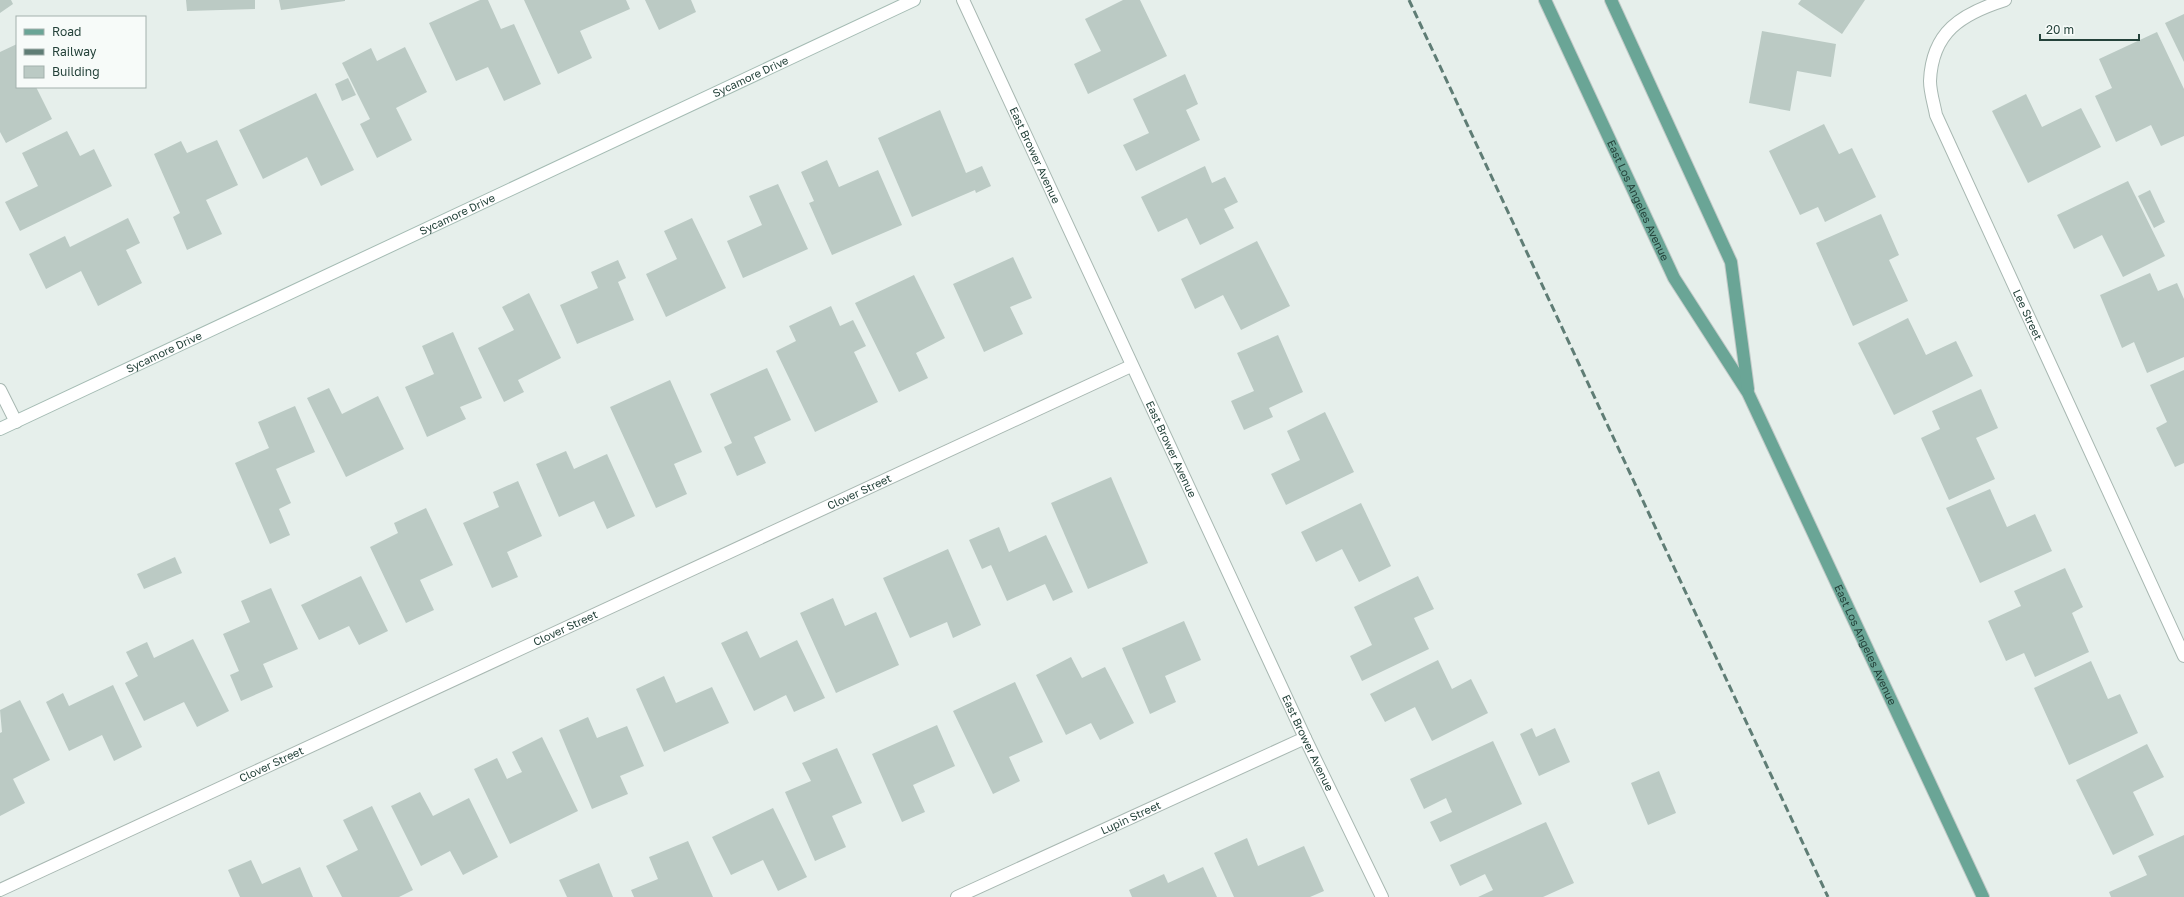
<svg xmlns="http://www.w3.org/2000/svg" width="2184" height="897" font-family="'Golos Text',sans-serif">
<style>
.building{fill:#bbcac4}
.lines{fill:none;stroke-linecap:round;stroke-linejoin:round}
.street-casing{stroke:#a8b8b2;stroke-width:14}
.secondary-casing{stroke:#a4bbb3;stroke-width:14}
.primary-casing{stroke:#c2cac8;stroke-width:14}
.street{stroke:#fff;stroke-width:12}
.secondary{stroke:#fff;stroke-width:12}
.primary{stroke:#6aa596;stroke-width:12}
.rail{stroke:#5f7d75;stroke-width:3;stroke-dasharray:8 4;stroke-linecap:butt}
.labels{text-anchor:middle;stroke-width:3;stroke-linejoin:round;paint-order:stroke}
.street-label{font-size:11px;fill:#24423a;stroke:#f7fbf9}
</style>
<rect width="100%" height="100%" fill="#e6efeb"/>
<!-- building -->
<g class="building">
<path d="M 0,0 L 11,0 L 13,4 L 0,13 Z"/>
<path d="M 186,0 L 255,0 L 255,9 L 187,11 Z"/>
<path d="M 279,0 L 345,0 L 345,1 L 281,10 Z"/>
<path d="M 480,0 L 488,0 L 501,29 L 514,24 L 541,84 L 504,101 L 488,67 L 456,81 L 429,23 Z"/>
<path d="M 524,0 L 626,0 L 630,9 L 580,31 L 592,58 L 558,74 Z"/>
<path d="M 645,0 L 691,0 L 696,12 L 659,30 Z"/>
<path d="M 1123,0 L 1140,0 L 1167,56 L 1088,94 L 1074,64 L 1101,51 L 1085,19 Z"/>
<path d="M 1801,0 L 1865,0 L 1842,34 L 1798,4 Z"/>
<path d="M 2184,14 L 2184,62 L 2165,23 Z"/>
<path d="M 1762,31 L 1836,44 L 1831,77 L 1797,71 L 1790,111 L 1749,103 Z"/>
<path d="M 2157,32 L 2184,89 L 2184,136 L 2161,146 L 2151,125 L 2116,142 L 2095,96 L 2112,88 L 2099,59 Z"/>
<path d="M 17,44 L 17,87 L 36,87 L 52,119 L 6,143 L 0,132 L 0,52 Z"/>
<path d="M 405,47 L 427,92 L 396,108 L 412,140 L 377,158 L 360,124 L 370,119 L 342,63 L 371,48 L 377,61 Z"/>
<path d="M 1185,74 L 1198,104 L 1186,110 L 1200,140 L 1136,171 L 1123,145 L 1149,133 L 1133,99 Z"/>
<path d="M 348,78 L 356,95 L 342,101 L 335,84 Z"/>
<path d="M 316,93 L 354,170 L 321,186 L 307,157 L 263,179 L 239,130 Z"/>
<path d="M 2026,94 L 2042,127 L 2081,108 L 2101,147 L 2028,183 L 1992,111 Z"/>
<path d="M 940,110 L 966,173 L 982,166 L 991,186 L 976,193 L 975,190 L 912,217 L 878,138 Z"/>
<path d="M 1824,124 L 1839,154 L 1852,148 L 1876,197 L 1825,222 L 1818,207 L 1800,215 L 1769,151 Z"/>
<path d="M 67,131 L 80,156 L 94,149 L 112,186 L 20,231 L 5,202 L 38,186 L 22,153 Z"/>
<path d="M 217,140 L 238,185 L 206,200 L 222,234 L 187,250 L 173,217 L 180,213 L 154,154 L 181,141 L 187,153 Z"/>
<path d="M 827,160 L 839,187 L 878,170 L 902,225 L 832,255 L 809,203 L 814,201 L 801,172 Z"/>
<path d="M 1205,166 L 1212,183 L 1225,177 L 1238,202 L 1224,209 L 1234,228 L 1200,245 L 1187,218 L 1158,232 L 1141,197 Z"/>
<path d="M 2128,181 L 2165,256 L 2123,277 L 2102,235 L 2074,249 L 2057,215 Z"/>
<path d="M 778,184 L 808,249 L 743,278 L 727,241 L 762,225 L 749,196 Z"/>
<path d="M 2150,190 L 2165,222 L 2154,228 L 2138,196 Z"/>
<path d="M 1881,214 L 1899,255 L 1889,260 L 1908,301 L 1853,326 L 1816,243 Z"/>
<path d="M 128,218 L 140,243 L 126,250 L 142,283 L 98,306 L 81,271 L 46,289 L 29,254 L 65,236 L 70,247 Z"/>
<path d="M 692,218 L 726,288 L 666,317 L 646,274 L 677,259 L 664,231 Z"/>
<path d="M 1257,241 L 1290,306 L 1241,330 L 1223,295 L 1195,309 L 1181,279 Z"/>
<path d="M 1013,257 L 1032,298 L 1010,307 L 1023,334 L 984,352 L 953,284 Z"/>
<path d="M 618,260 L 626,278 L 618,282 L 634,320 L 577,344 L 560,305 L 598,288 L 591,272 Z"/>
<path d="M 2150,273 L 2158,291 L 2177,283 L 2184,299 L 2184,357 L 2147,373 L 2134,342 L 2122,348 L 2100,295 Z"/>
<path d="M 914,275 L 945,338 L 916,353 L 928,378 L 899,392 L 855,303 Z"/>
<path d="M 529,293 L 561,358 L 518,380 L 524,392 L 504,402 L 478,348 L 514,330 L 502,307 Z"/>
<path d="M 831,306 L 840,326 L 853,320 L 866,346 L 854,352 L 878,402 L 815,432 L 776,351 L 796,341 L 789,326 Z"/>
<path d="M 1908,318 L 1926,355 L 1956,341 L 1973,376 L 1894,415 L 1858,343 Z"/>
<path d="M 453,332 L 482,398 L 460,407 L 466,419 L 427,437 L 405,387 L 434,374 L 422,346 Z"/>
<path d="M 1278,335 L 1303,392 L 1269,408 L 1273,417 L 1244,430 L 1231,401 L 1254,391 L 1237,353 Z"/>
<path d="M 767,368 L 791,420 L 754,437 L 766,463 L 737,476 L 724,447 L 732,443 L 710,394 Z"/>
<path d="M 2184,370 L 2184,463 L 2175,467 L 2156,428 L 2167,422 L 2150,385 Z"/>
<path d="M 670,380 L 702,452 L 674,464 L 687,494 L 656,508 L 610,407 Z"/>
<path d="M 329,388 L 342,414 L 378,396 L 404,449 L 346,477 L 307,398 Z"/>
<path d="M 1981,389 L 1998,428 L 1976,438 L 1995,479 L 1949,500 L 1921,438 L 1940,429 L 1932,411 Z"/>
<path d="M 295,406 L 315,452 L 276,469 L 291,503 L 279,509 L 290,535 L 270,544 L 235,463 L 269,448 L 258,422 Z"/>
<path d="M 1325,412 L 1354,472 L 1286,505 L 1271,474 L 1300,460 L 1287,431 Z"/>
<path d="M 566,451 L 574,469 L 607,454 L 635,516 L 607,529 L 594,501 L 559,517 L 536,464 Z"/>
<path d="M 1111,477 L 1148,563 L 1088,589 L 1051,503 Z"/>
<path d="M 518,481 L 542,536 L 507,552 L 518,577 L 492,588 L 463,523 L 499,507 L 493,492 Z"/>
<path d="M 1990,489 L 2007,527 L 2035,514 L 2052,551 L 1980,583 L 1946,508 Z"/>
<path d="M 1361,503 L 1391,566 L 1359,582 L 1342,549 L 1316,562 L 1301,532 Z"/>
<path d="M 426,508 L 453,565 L 420,580 L 434,610 L 406,623 L 370,547 L 398,533 L 394,523 Z"/>
<path d="M 999,527 L 1009,552 L 1046,535 L 1073,592 L 1053,601 L 1045,584 L 1007,601 L 991,565 L 982,569 L 969,540 Z"/>
<path d="M 948,549 L 981,625 L 953,638 L 947,622 L 910,638 L 883,578 Z"/>
<path d="M 175,557 L 182,573 L 144,589 L 137,574 Z"/>
<path d="M 2065,568 L 2083,607 L 2072,613 L 2089,652 L 2035,677 L 2024,653 L 2006,661 L 1988,621 L 2021,606 L 2014,591 Z"/>
<path d="M 361,576 L 388,631 L 359,645 L 349,626 L 319,640 L 301,605 Z"/>
<path d="M 1418,576 L 1434,609 L 1414,618 L 1429,649 L 1362,681 L 1350,656 L 1372,645 L 1354,607 Z"/>
<path d="M 271,588 L 298,649 L 263,664 L 273,687 L 241,701 L 230,675 L 239,671 L 223,634 L 250,622 L 241,601 Z"/>
<path d="M 833,598 L 845,626 L 876,612 L 899,665 L 836,693 L 800,613 Z"/>
<path d="M 1184,621 L 1201,660 L 1165,676 L 1176,702 L 1150,714 L 1122,648 Z"/>
<path d="M 747,631 L 760,658 L 797,640 L 825,698 L 794,712 L 786,695 L 754,711 L 721,643 Z"/>
<path d="M 193,639 L 229,711 L 197,727 L 184,702 L 144,721 L 125,683 L 138,676 L 126,652 L 147,642 L 154,658 Z"/>
<path d="M 1071,657 L 1082,678 L 1105,667 L 1134,723 L 1100,740 L 1091,723 L 1066,735 L 1036,675 Z"/>
<path d="M 1438,660 L 1452,689 L 1471,679 L 1488,713 L 1432,741 L 1415,707 L 1385,722 L 1370,694 Z"/>
<path d="M 2091,661 L 2108,699 L 2120,694 L 2138,733 L 2069,765 L 2034,688 Z"/>
<path d="M 664,676 L 676,703 L 712,687 L 729,723 L 664,752 L 636,689 Z"/>
<path d="M 1015,682 L 1043,742 L 1009,757 L 1020,781 L 993,794 L 953,711 Z"/>
<path d="M 113,685 L 142,747 L 114,761 L 102,735 L 69,751 L 46,702 L 63,693 L 69,706 Z"/>
<path d="M 20,700 L 50,760 L 13,779 L 25,803 L 0,816 L 0,733 L 2,732 L 0,710 Z"/>
<path d="M 588,717 L 597,738 L 627,726 L 644,766 L 620,776 L 628,794 L 592,809 L 559,730 Z"/>
<path d="M 937,725 L 955,766 L 913,785 L 925,812 L 902,822 L 872,754 Z"/>
<path d="M 1532,728 L 1536,737 L 1555,728 L 1570,762 L 1539,776 L 1520,734 Z"/>
<path d="M 542,737 L 578,811 L 510,844 L 474,769 L 497,758 L 507,779 L 522,772 L 512,752 Z"/>
<path d="M 1493,741 L 1522,804 L 1440,842 L 1430,822 L 1452,812 L 1446,798 L 1424,809 L 1410,779 Z"/>
<path d="M 2147,744 L 2164,777 L 2133,792 L 2154,835 L 2113,855 L 2076,780 Z"/>
<path d="M 837,748 L 862,803 L 832,816 L 846,847 L 815,861 L 785,792 L 811,781 L 802,763 Z"/>
<path d="M 1659,771 L 1676,813 L 1648,825 L 1631,783 Z"/>
<path d="M 420,792 L 433,816 L 469,798 L 498,857 L 463,875 L 450,851 L 421,866 L 391,806 Z"/>
<path d="M 372,806 L 413,890 L 399,897 L 342,897 L 326,866 L 358,850 L 343,820 Z"/>
<path d="M 773,808 L 807,877 L 778,891 L 763,860 L 731,875 L 712,837 Z"/>
<path d="M 1546,822 L 1574,883 L 1543,897 L 1478,897 L 1493,890 L 1485,874 L 1460,886 L 1450,865 Z"/>
<path d="M 2184,835 L 2184,897 L 2111,897 L 2109,892 L 2147,875 L 2138,856 Z"/>
<path d="M 1247,838 L 1258,866 L 1304,846 L 1324,891 L 1310,897 L 1234,897 L 1214,853 Z"/>
<path d="M 688,841 L 713,897 L 634,897 L 631,890 L 658,879 L 649,857 Z"/>
<path d="M 251,860 L 262,884 L 300,867 L 313,897 L 240,897 L 228,870 Z"/>
<path d="M 599,863 L 613,897 L 567,897 L 559,880 Z"/>
<path d="M 1203,867 L 1217,897 L 1132,897 L 1129,890 L 1164,874 L 1168,883 Z"/>
</g>
<g class="lines">
<defs>
<g id="street">
<path id="s1" d="M 963,0 L 1305,738 L 1382,897"/>
<path id="s2" d="M 2005,0 C 1961,14 1932,32 1930,81 C 1930,92 1934,104 1936,115 L 2184,656"/>
<path d="M 0,390 L 16,422"/>
<path id="s3" d="M 0,890 L 1131,366"/>
<path id="s4" d="M 957,897 L 1305,738"/>
</g>
<g id="secondary">
<path id="s5" d="M 0,429 L 914,0"/>
</g>
<g id="primary">
<path id="s6" d="M 1545,0 L 1674,278 L 1748,393 L 1983,897"/>
<path d="M 1611,0 L 1731,262 L 1748,389"/>
</g>
</defs>
<!-- street casing -->
<use href="#street" class="street-casing"/>
<!-- secondary casing -->
<use href="#secondary" class="secondary-casing"/>
<!-- primary casing -->
<use href="#primary" class="primary-casing"/>
<!-- street -->
<use href="#street" class="street"/>
<!-- secondary -->
<use href="#secondary" class="secondary"/>
<!-- primary -->
<use href="#primary" class="primary"/>
<!-- rail -->
<path class="rail" d="M 1409,0 L 1828,897"/>
</g>
<g class="labels">
<!-- street labels -->
<g class="street-label">
<text dy="4" stroke="none"><textPath href="#s5" startOffset="829">Sycamore Drive</textPath></text>
<text dy="4" stroke="none"><textPath href="#s1" startOffset="171">East Brower Avenue</textPath></text>
<text dy="4" stroke="none"><textPath href="#s6" startOffset="221">East Los Angeles Avenue</textPath></text>
<text dy="4" stroke="none"><textPath href="#s5" startOffset="505">Sycamore Drive</textPath></text>
<text dy="4" stroke="none"><textPath href="#s2" startOffset="374">Lee Street</textPath></text>
<text dy="4" stroke="none"><textPath href="#s5" startOffset="181">Sycamore Drive</textPath></text>
<text dy="4" stroke="none"><textPath href="#s1" startOffset="495">East Brower Avenue</textPath></text>
<text dy="4" stroke="none"><textPath href="#s3" startOffset="947">Clover Street</textPath></text>
<text dy="4" stroke="none"><textPath href="#s3" startOffset="623">Clover Street</textPath></text>
<text dy="4" stroke="none"><textPath href="#s6" startOffset="721">East Los Angeles Avenue</textPath></text>
<text dy="4" stroke="none"><textPath href="#s1" startOffset="819">East Brower Avenue</textPath></text>
<text dy="4" stroke="none"><textPath href="#s3" startOffset="299">Clover Street</textPath></text>
<text dy="4" stroke="none"><textPath href="#s4" startOffset="191">Lupin Street</textPath></text>
</g>
</g>
<!-- legend -->
<rect x="16" y="16" width="130" height="72" fill="#f7fbf9" stroke="#a3b1ad"/>
<rect x="24" y="29" width="20" height="6" fill="#6aa596" stroke="#a3b1ad"/>
<text x="52" y="36" font-size="12" fill="#24423a">Road</text>
<rect x="24" y="49" width="20" height="6" fill="#5f7d75" stroke="#a3b1ad"/>
<text x="52" y="56" font-size="12" fill="#24423a">Railway</text>
<rect x="24" y="66" width="20" height="12" fill="#bbcac4" stroke="#a3b1ad"/>
<text x="52" y="76" font-size="12" fill="#24423a">Building</text>
<!-- scale -->
<path d="M2040 34v6h99v-6" fill="none" stroke="#24423a" stroke-width="2"/>
<text x="2046" y="34" font-size="12" fill="#24423a" stroke="#f7fbf9" stroke-width="3" paint-order="stroke">20 m</text>
</svg>
